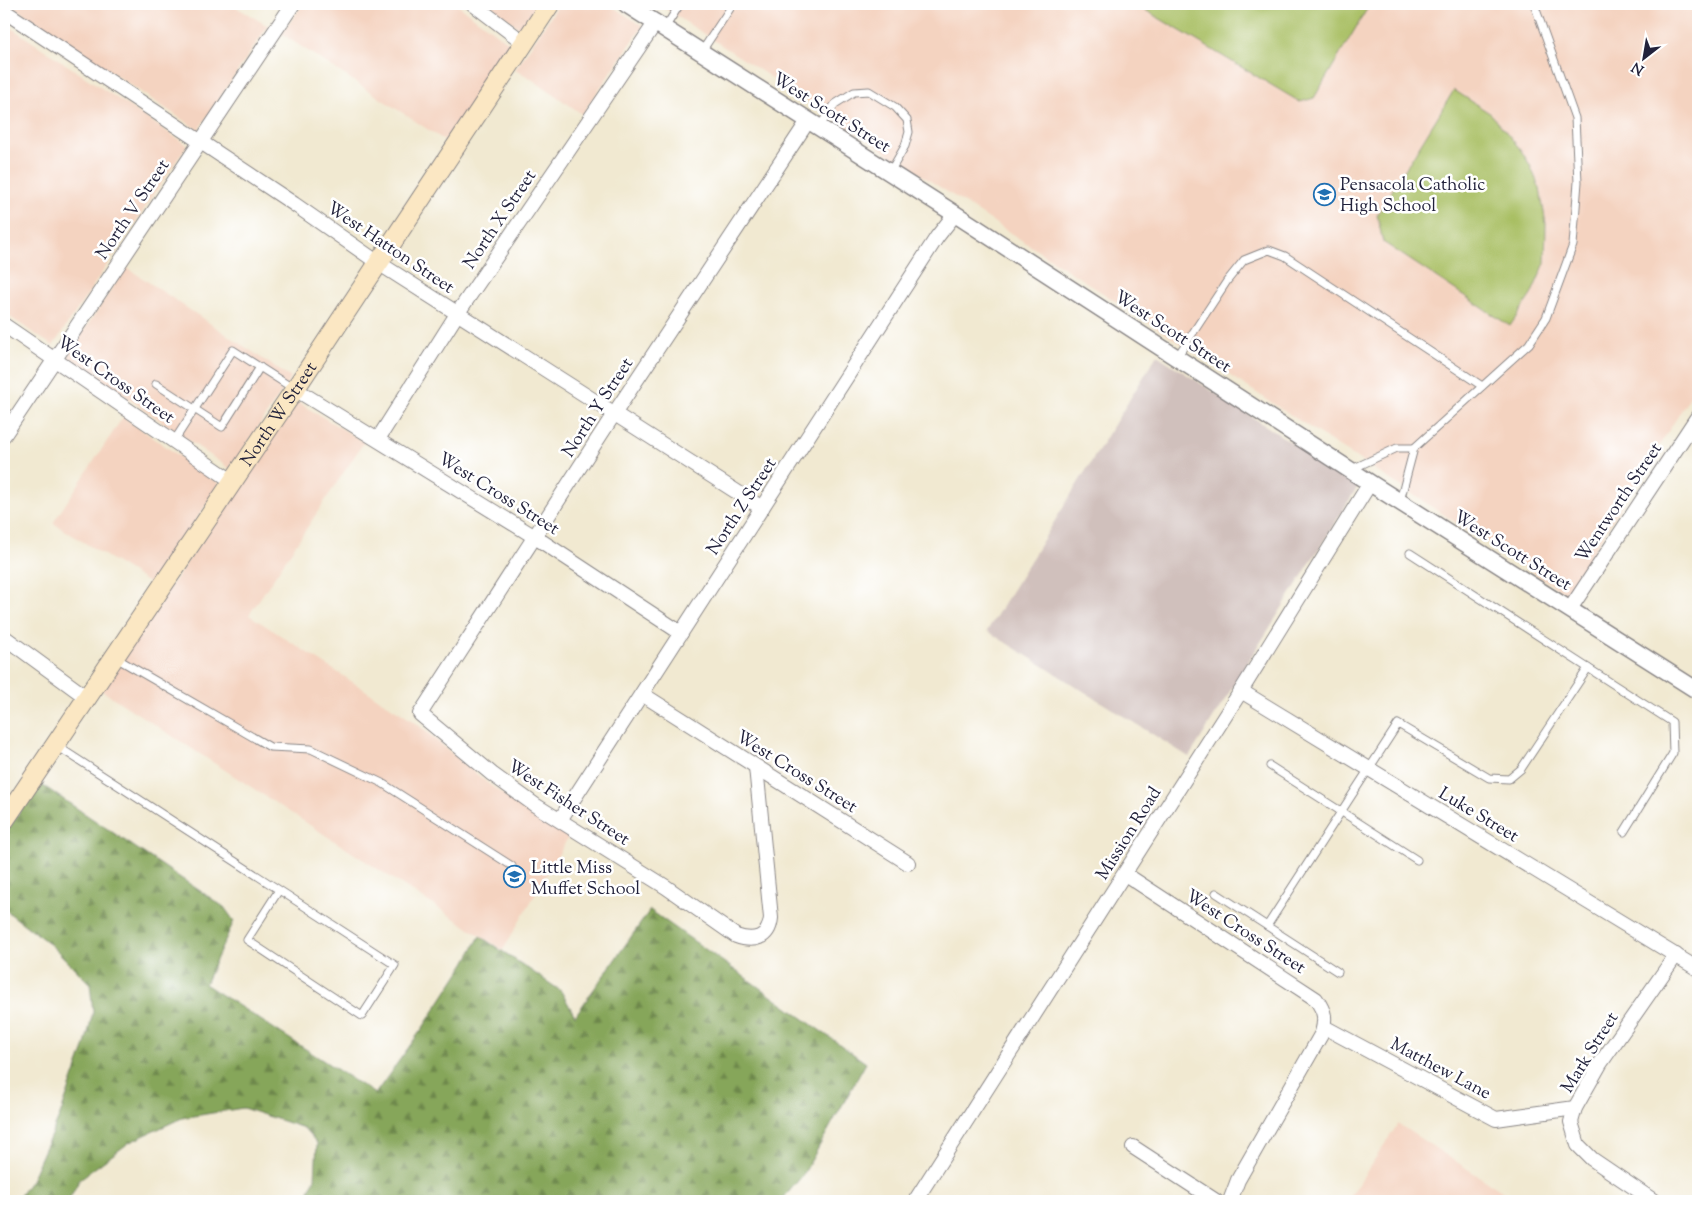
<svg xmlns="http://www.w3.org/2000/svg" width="1702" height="1205" font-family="'Sorts Mill Goudy',serif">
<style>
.built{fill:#f4d3c0}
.industrial{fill:#d0c0bc}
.grass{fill:#a9bf64;stroke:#667050}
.forest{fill:url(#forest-firs);stroke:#54644a}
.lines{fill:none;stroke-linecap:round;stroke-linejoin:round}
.service-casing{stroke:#8a8686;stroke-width:9}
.minor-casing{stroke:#8a8686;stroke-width:16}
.tertiary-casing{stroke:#8a8686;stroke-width:19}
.secondary-casing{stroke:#8a8686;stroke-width:21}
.service{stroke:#fff;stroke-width:7}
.minor{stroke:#fff;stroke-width:14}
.tertiary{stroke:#fff;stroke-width:16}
.secondary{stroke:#fbe7c3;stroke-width:19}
.labels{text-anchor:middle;stroke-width:5;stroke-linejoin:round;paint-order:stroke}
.street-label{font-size:18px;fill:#22223b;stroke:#fff}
.poi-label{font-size:18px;fill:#22223b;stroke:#fff;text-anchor:start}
</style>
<defs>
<pattern id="forest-firs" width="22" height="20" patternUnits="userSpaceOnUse" patternTransform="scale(1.25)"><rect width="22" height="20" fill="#86a65a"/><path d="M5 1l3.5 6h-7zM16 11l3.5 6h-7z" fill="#6d874c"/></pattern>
</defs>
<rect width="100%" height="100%" fill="#fff"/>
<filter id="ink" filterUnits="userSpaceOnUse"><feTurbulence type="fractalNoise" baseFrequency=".02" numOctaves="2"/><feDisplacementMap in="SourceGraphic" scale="10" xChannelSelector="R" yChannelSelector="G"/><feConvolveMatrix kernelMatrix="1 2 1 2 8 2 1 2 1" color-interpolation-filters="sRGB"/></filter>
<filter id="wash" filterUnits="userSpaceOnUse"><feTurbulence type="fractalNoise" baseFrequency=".0096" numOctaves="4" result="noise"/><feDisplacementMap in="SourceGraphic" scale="20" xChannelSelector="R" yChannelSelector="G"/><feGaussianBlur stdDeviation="1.12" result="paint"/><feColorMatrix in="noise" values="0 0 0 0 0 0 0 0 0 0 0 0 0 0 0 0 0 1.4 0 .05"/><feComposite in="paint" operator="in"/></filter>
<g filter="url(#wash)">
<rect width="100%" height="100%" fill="#f1e9d1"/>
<!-- built -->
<g class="built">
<path d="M 9,4 L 231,4 L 268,26 L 198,130 Z"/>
<path d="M 303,4 L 456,4 L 512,45 L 447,142 L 282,34 Z"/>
<path d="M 488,4 L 540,4 L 522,30 Z"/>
<path d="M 559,4 L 608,4 L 643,26 L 582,114 L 527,76 L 515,70 Z"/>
<path d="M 658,4 L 1698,4 L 1698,384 L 1566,594 Z"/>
<path d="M 4,23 L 187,145 L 53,346 L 4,313 Z"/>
<path d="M 126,267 L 291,378 L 230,469 L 67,356 Z"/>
<path d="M 296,401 L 364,442 L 249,615 L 416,723 L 486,782 L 529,813 L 569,836 L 503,950 L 101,690 Z"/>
<path d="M 123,417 L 220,484 L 152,585 L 53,523 Z"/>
<path d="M 1398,1124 L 1517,1201 L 1347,1201 Z"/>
</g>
<!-- industrial -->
<path class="industrial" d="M 1157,355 L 1358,486 L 1189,757 L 987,631 Z"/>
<!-- grass -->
<g class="grass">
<path d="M 1135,4 L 1370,4 L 1314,98 L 1300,102 Z"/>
<path d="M 1454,90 L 1491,114 L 1507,133 L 1520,149 L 1530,165 L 1540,189 L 1546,224 L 1545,263 L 1531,295 L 1510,326 L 1383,242 L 1377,215 Z"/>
</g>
<!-- forest -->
<path class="forest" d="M 39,783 L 224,907 L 234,921 L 205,984 L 375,1094 L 424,1026 L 465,963 L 480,936 L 561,991 L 575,1016 L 650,910 L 866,1063 L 803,1175 L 781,1201 L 304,1201 L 315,1178 L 317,1143 L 304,1128 L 243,1108 L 182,1118 L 130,1142 L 80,1179 L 68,1201 L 16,1201 L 31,1180 L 60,1115 L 85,1045 L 93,1012 L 90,984 L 51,945 L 4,909 L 4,835 Z"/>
</g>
<g filter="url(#ink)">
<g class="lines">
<defs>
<g id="service">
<path d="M 665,28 L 680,4"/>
<path d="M 702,51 L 733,4"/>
<path d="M 819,127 L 835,104 L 854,92 L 869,91 L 895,107 L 907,120 L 909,132 L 905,146 L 890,172"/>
<path d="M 1177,357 L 1227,281 L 1244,260 L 1269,250 L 1285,256 L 1482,386"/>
<path d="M 156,384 L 222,427 L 260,367"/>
<path d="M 174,441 L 233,350 L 294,389"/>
<path d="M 1414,448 L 1529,344 L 1546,318 L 1573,245 L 1578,182 L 1575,118 L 1534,4"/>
<path d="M 1350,470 L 1397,448 L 1414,448 L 1400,501"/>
<path d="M 116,658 L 270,747 L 311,749 L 382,783 L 512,866"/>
<path d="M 1588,668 L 1672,722 L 1673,753 L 1624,832"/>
<path d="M 57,746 L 395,965 L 362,1016 L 247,940 L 279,890"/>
<path d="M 1270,766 L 1417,860"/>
<path d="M 1216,893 L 1267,926"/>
<path d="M 1338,972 L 1267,926 L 1398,724 L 1489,778 L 1509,779 L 1521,769 L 1588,668 L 1410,553"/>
</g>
<g id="minor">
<path d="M 473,4 L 523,42"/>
<path d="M 4,11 L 294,204 L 377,262 L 762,508"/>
<path d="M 4,325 L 232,481"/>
<path d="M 295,389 L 535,537 L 681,633"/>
<path d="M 4,435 L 293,4"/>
<path d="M 378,439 L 457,314 L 656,22"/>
<path d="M 1570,609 L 1698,416"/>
<path d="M 4,637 L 86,697"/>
<path d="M 1241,691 L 1698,969"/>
<path d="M 642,694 L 908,863"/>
<path d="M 756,767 L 771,918 C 769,939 753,942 736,936 L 666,887 L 535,805 L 492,774 L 420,714 L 614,414 L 808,121"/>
<path d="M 560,820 L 937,237 L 955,214"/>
<path d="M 1125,874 L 1316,999 C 1325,1012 1326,1018 1322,1033 L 1238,1180 L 1230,1201"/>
<path d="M 1324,1027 L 1496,1119 L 1575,1108"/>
<path d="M 1133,1147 L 1216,1201"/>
<path d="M 915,1201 L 1241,691 L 1370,483"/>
<path d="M 1654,1201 L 1592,1159 L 1578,1145 L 1571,1122 L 1575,1108 L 1600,1064 L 1676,955"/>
</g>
<path id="tertiary" d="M 626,4 L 955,214 L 1370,483 L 1698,691"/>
<g id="secondary">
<path id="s1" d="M 4,821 L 295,389 L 550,4"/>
</g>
</defs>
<!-- service casing -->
<use href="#service" class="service-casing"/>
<!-- minor casing -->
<use href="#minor" class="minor-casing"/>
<!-- tertiary casing -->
<use href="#tertiary" class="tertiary-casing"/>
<!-- secondary casing -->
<use href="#secondary" class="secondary-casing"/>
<!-- service -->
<use href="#service" class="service"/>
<!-- minor -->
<use href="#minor" class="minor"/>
<!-- tertiary -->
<use href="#tertiary" class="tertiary"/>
<!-- secondary -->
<use href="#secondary" class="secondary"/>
</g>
</g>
<!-- icons -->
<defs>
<symbol id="school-ring" viewBox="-11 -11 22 22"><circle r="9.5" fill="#fff" stroke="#1f6fb2" stroke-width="1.5"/><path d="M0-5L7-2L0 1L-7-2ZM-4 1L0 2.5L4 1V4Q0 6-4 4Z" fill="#1f6fb2"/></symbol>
</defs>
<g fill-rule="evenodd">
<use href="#school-ring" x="1312" y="182" width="25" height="25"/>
<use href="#school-ring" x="502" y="864" width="25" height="25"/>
</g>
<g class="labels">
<!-- street labels -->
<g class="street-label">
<text transform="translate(832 112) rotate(32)" y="6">West Scott Street</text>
<text transform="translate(132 209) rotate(-56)" y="6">North V Street</text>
<text transform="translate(499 219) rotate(-56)" y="6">North X Street</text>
<text transform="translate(391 247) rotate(34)" y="6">West Hatton Street</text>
<text transform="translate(1173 331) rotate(33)" y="6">West Scott Street</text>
<text transform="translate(116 379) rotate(35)" y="6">West Cross Street</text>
<text transform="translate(597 407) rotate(-57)" y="6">North Y Street</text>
<text dy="6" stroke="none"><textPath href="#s1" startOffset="491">North W Street</textPath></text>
<text transform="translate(499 493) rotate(32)" y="6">West Cross Street</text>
<text transform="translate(1618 502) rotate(-56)" y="6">Wentworth Street</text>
<text transform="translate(741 506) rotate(-57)" y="6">North Z Street</text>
<text transform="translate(1513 550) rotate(32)" y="6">West Scott Street</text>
<text transform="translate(797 771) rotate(32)" y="6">West Cross Street</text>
<text transform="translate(569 802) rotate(33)" y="6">West Fisher Street</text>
<text transform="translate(1479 814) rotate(31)" y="6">Luke Street</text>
<text transform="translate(1128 833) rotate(-58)" y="6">Mission Road</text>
<text transform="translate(1246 931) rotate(33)" y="6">West Cross Street</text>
<text transform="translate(1589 1052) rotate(-58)" y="6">Mark Street</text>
<text transform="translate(1441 1068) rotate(28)" y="6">Matthew Lane</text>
</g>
<!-- poi labels -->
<g class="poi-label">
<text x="1340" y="190">Pensacola Catholic<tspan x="1340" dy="21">High School</tspan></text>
<text x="531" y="873">Little Miss<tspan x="531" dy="21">Muffet School</tspan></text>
</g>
</g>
<!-- margin -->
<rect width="1702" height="1205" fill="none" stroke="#fff" stroke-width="20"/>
<!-- north arrow -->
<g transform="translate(1644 58) rotate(211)" stroke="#ffffff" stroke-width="4" paint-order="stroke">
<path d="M0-4L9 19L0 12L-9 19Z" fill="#22223b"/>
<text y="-8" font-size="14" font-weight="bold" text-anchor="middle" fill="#22223b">N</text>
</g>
</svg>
